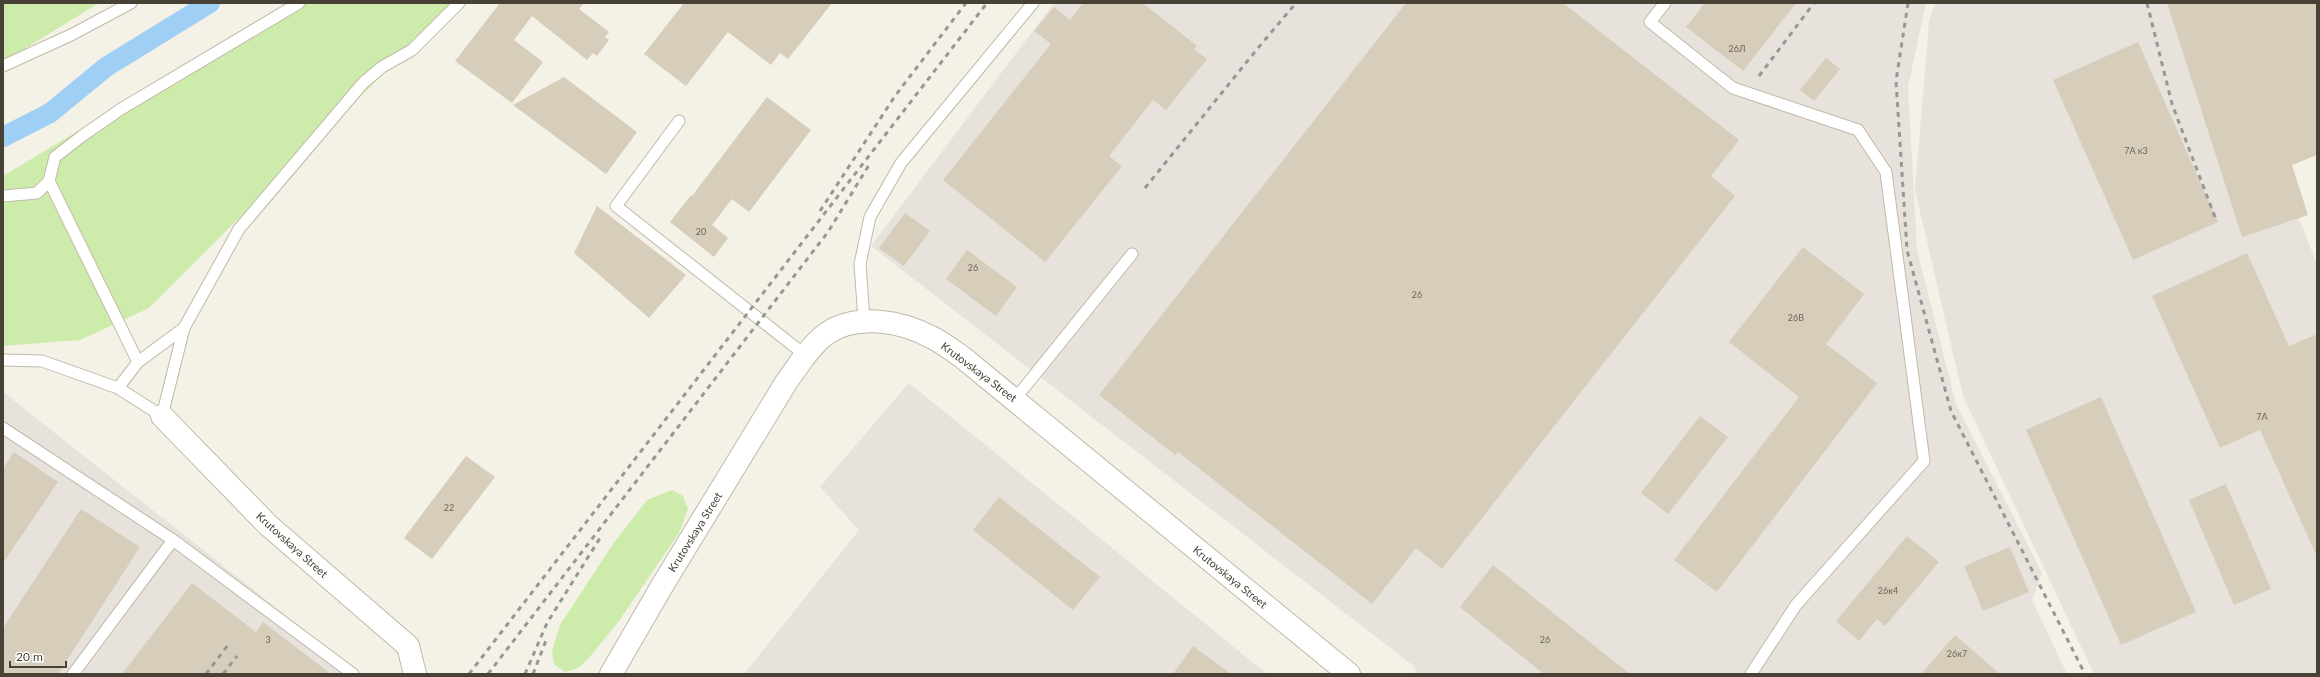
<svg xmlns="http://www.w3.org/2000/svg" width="2320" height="677" font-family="Lato,sans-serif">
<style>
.industrial{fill:#e7e2db}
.green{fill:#cdecac}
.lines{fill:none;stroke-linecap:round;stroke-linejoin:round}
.canal{stroke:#9fcff5;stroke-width:20}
.building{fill:#d7cdbb}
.service-casing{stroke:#c1b9a8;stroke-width:13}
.minor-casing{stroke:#c1b9a8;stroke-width:24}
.service{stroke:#fff;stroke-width:11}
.minor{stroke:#fff;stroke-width:22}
.rail{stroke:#979797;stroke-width:3;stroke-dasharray:5 5;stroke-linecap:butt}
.labels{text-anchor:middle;stroke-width:4;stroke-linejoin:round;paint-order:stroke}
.number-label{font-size:9px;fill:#6c6456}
.street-label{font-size:11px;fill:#484135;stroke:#fff}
</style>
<rect width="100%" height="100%" fill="#f4f1e7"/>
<!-- industrial -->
<g class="industrial">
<path d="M 1054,3 L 1926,3 L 1908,87 L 1917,250 L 1956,404 L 2042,573 L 2032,600 L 2067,674 L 1416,674 L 1415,667 L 871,246 Z"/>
<path d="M 1935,3 L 2225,3 L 2277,160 L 2317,265 L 2317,674 L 2094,674 L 1963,396 L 1915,190 L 1929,21 Z"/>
<path d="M 909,383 L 1267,674 L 744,674 L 859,530 L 820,487 Z"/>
<path d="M 3,392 L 360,674 L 3,674 Z"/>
</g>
<!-- green -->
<g class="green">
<path d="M 3,3 L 99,3 L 3,62 Z"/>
<path d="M 287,3 L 454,3 L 149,308 L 80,340 L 3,346 L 3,176 L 238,35 Z"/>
<path d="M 672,490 L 683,496 L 688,509 L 679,533 L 619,621 L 588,659 L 578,668 L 565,672 L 554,664 L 552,651 L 560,625 L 613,544 L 647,500 Z"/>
</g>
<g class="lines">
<!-- canal -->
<path class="canal" d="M 3,137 L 50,113 L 106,67 L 210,3"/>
</g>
<!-- building -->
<g class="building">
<path d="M 500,3 L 584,3 L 579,9 L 609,32 L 605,37 L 609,40 L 597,56 L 593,53 L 587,60 L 532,16 L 514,40 L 543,62 L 512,103 L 455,61 Z"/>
<path d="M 684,3 L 832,3 L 788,59 L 780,53 L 771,65 L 728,32 L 686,86 L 644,54 Z"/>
<path d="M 1083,3 L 1143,3 L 1197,46 L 1194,49 L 1207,59 L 1166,110 L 1153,100 L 1109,156 L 1122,166 L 1045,262 L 943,180 L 1051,44 L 1034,31 L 1054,7 L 1070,20 Z"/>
<path d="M 1406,3 L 1563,3 L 1739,140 L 1711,176 L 1735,196 L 1442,569 L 1416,548 L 1372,604 L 1178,452 L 1175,455 L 1099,395 Z"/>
<path d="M 1705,3 L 1796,3 L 1743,71 L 1686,27 Z"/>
<path d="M 2167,3 L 2317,3 L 2317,155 L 2292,165 L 2308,215 L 2242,237 Z"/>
<path d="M 2138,42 L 2218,222 L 2133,260 L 2053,80 Z"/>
<path d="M 1826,58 L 1840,69 L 1814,101 L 1800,90 Z"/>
<path d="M 564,77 L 637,132 L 606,174 L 513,105 Z"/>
<path d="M 767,97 L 811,130 L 749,212 L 732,199 L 712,225 L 728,238 L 714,257 L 670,222 L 691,195 L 692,196 Z"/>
<path d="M 597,206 L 686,275 L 649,318 L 574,253 Z"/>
<path d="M 905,213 L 930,231 L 904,266 L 879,248 Z"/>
<path d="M 1803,247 L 1864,294 L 1826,344 L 1877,383 L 1717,592 L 1674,560 L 1799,397 L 1729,342 Z"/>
<path d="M 967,250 L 1017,287 L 996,316 L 946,279 Z"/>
<path d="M 2247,253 L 2289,346 L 2317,334 L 2317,557 L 2260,430 L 2220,448 L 2152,296 Z"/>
<path d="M 2101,397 L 2196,612 L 2121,645 L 2026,430 Z"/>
<path d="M 1700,416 L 1728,437 L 1668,514 L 1641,493 Z"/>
<path d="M 14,452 L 58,482 L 3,563 L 3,469 Z"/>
<path d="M 466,456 L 495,477 L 432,559 L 404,538 Z"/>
<path d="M 2226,484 L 2271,589 L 2234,605 L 2189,500 Z"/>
<path d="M 999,497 L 1100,577 L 1073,610 L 973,530 Z"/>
<path d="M 81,509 L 140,547 L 58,674 L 3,674 L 3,628 Z"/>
<path d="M 1907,536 L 1939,562 L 1885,626 L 1877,619 L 1859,641 L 1836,621 Z"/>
<path d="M 2010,547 L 2029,592 L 1983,611 L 1964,566 Z"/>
<path d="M 1493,565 L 1630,674 L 1544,674 L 1460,607 Z"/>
<path d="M 192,583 L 256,632 L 263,622 L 331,674 L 122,674 Z"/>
<path d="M 1955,635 L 2000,674 L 1921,674 Z"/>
<path d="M 1193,646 L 1231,674 L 1173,674 Z"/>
</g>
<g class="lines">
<defs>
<g id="service">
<path d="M 1665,3 L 1650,22 L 1733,88 L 1858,130 L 1886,172 L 1924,461 L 1796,605 L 1751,674"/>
<path d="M 3,66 L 71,35 L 131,3"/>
<path d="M 679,121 L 616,206 L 805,355"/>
<path d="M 49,181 L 138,362"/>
<path d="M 3,196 L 37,193 L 49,181 L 55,157 L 82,136 L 121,109 L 299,3"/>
<path d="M 864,320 L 860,264 L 870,217 L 901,163 L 1033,3"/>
<path d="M 3,360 L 42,361 L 118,388 L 162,416 L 184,328 L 239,229 L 363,83 L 382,67 L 412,50 L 459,3"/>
<path d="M 118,388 L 138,362 L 184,328"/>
<path d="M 1015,399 L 1132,254"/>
<path d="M 3,428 L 173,540"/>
<path d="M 73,674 L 173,540 L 353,674"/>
</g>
<g id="minor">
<path d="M 162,416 L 268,525 L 408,646 L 415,674"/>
<path d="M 611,674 L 662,586 L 787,381 C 798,366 810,346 826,334 C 856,313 901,321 931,337 C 942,342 952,350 962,357 L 1349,674"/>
</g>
</defs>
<!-- service casing -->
<use href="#service" class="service-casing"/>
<!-- minor casing -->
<use href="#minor" class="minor-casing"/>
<!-- service -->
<use href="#service" class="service"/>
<!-- minor -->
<use href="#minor" class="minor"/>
<!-- rail -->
<g class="rail">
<path d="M 1908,3 L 1896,81 L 1907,250 L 1951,411 L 2085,674"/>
<path d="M 2147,3 L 2172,104 L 2215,217"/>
<path d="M 1759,76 L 1814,3"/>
<path d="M 1145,188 L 1258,48 L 1296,3"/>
<path d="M 820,211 L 895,96 L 966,3"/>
<path d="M 206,674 L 228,645"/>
<path d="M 223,674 L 237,656"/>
<path d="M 469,674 L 987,3"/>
<path d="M 488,674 L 828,232 L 869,165"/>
<path d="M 525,674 L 547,623 L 600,538"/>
<path d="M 533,674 L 547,638"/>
</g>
</g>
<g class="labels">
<!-- number labels -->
<g class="number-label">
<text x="1737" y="52">26Л</text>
<text x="2136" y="154">7А к3</text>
<text x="701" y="235">20</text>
<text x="973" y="271">26</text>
<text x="1417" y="298">26</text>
<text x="1796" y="321">26В</text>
<text x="2262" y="420">7А</text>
<text x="449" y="511">22</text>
<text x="1888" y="594">26к4</text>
<text x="268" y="643">3</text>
<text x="1545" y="643">26</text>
<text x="1957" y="657">26к7</text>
</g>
<!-- street labels -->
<g class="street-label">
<text transform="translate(979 372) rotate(37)" y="4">Krutovskaya Street</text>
<text transform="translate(695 532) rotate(-58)" y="4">Krutovskaya Street</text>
<text transform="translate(292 545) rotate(42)" y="4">Krutovskaya Street</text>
<text transform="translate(1230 577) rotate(39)" y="4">Krutovskaya Street</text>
</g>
</g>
<!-- border -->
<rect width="2320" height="677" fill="none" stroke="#484135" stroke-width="8"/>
<!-- scale -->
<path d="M10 661v6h56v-6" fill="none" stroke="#484135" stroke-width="2"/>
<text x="16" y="661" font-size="12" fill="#484135" stroke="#ffffff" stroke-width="3" paint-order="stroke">20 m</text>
</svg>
